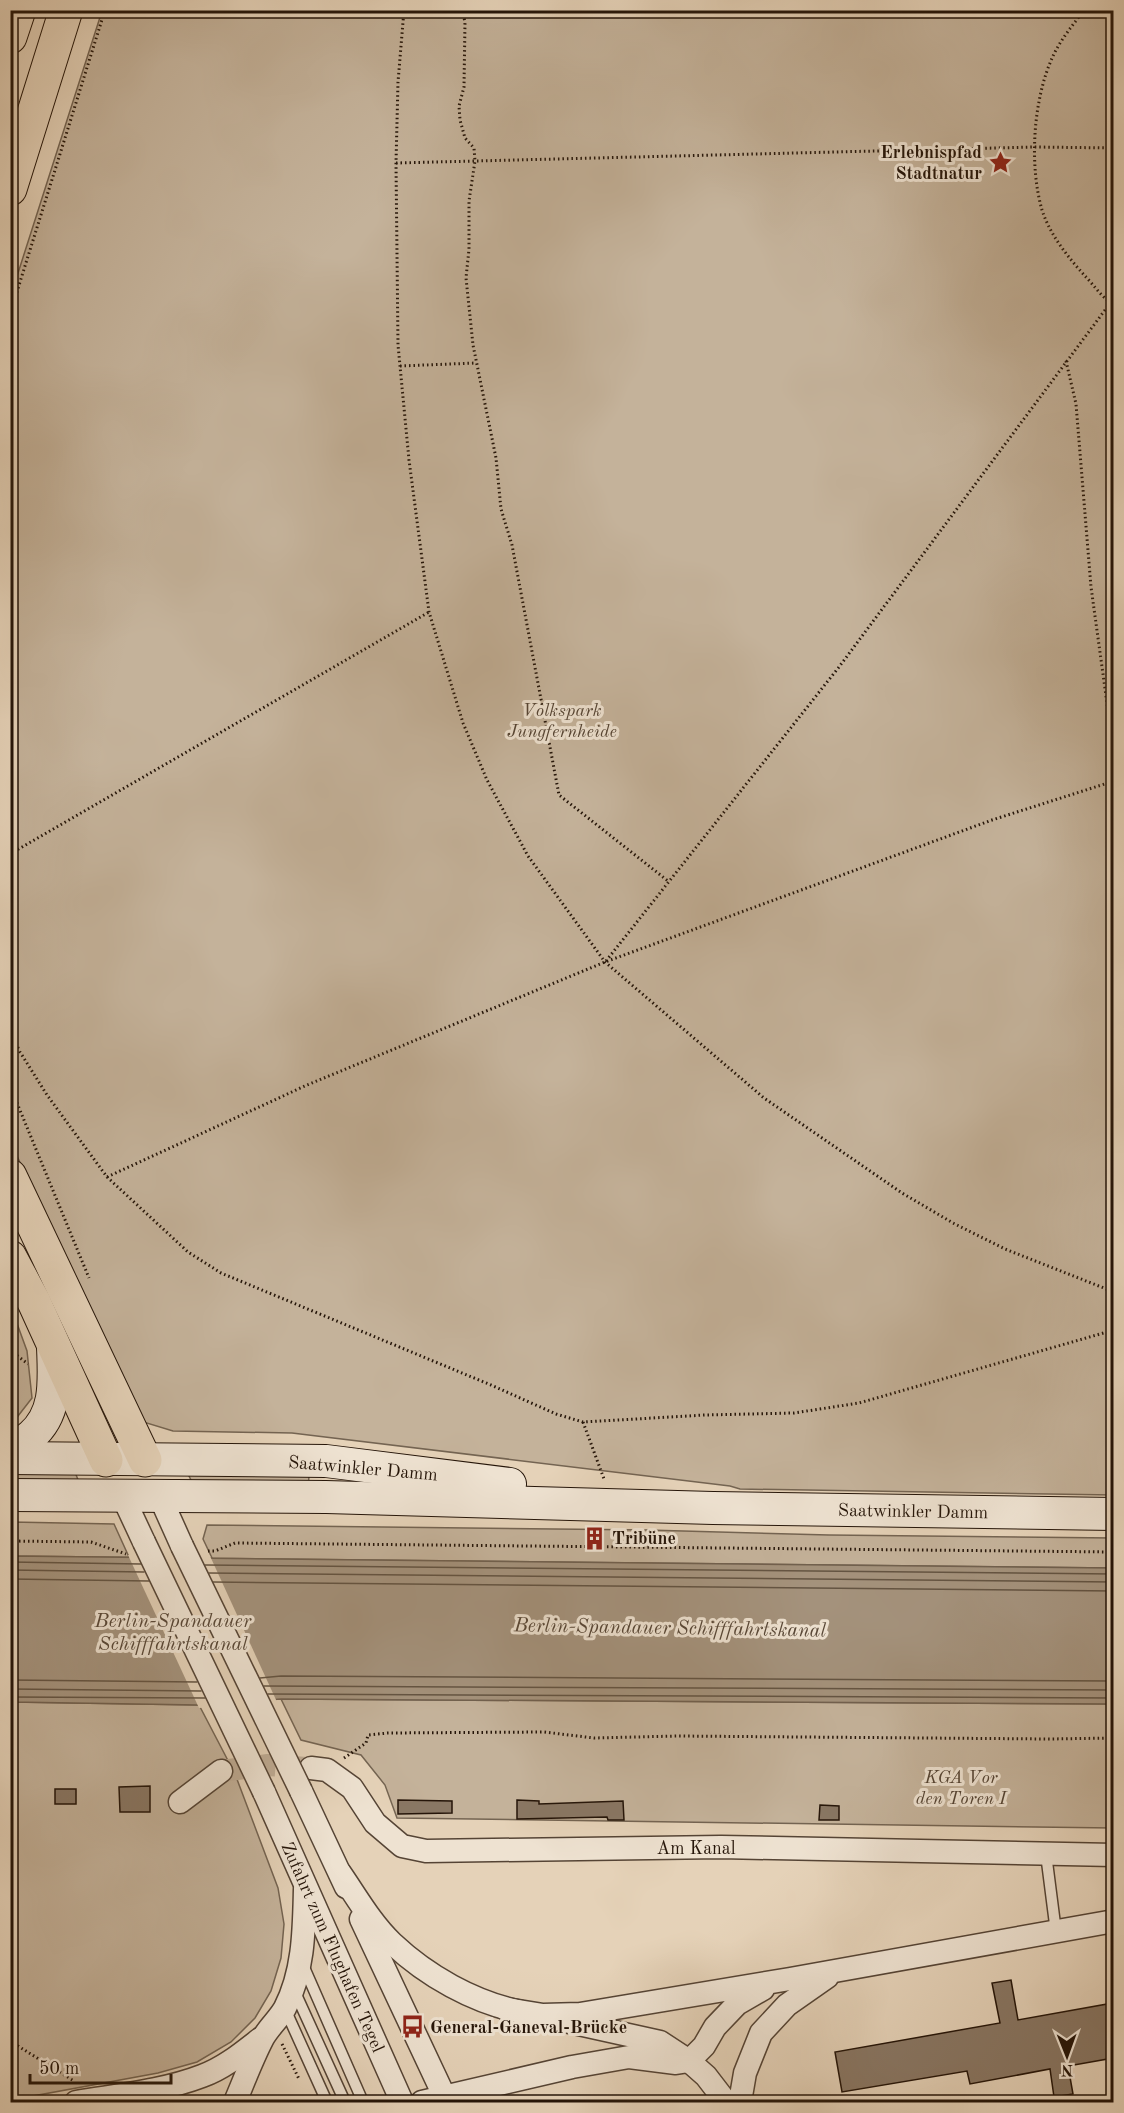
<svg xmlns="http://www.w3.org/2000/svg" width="1124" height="2113" font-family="'Old Standard TT',serif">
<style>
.green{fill:#c4b29a;stroke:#746452;stroke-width:1.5}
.water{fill:#a4927c;stroke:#71604e;stroke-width:1.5}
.pier{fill:#e5d2b8}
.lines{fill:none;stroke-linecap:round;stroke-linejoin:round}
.shore{stroke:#645442;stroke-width:1.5}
.building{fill:#897764;stroke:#251509;stroke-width:1.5}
.minor-tunnel{stroke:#bfac95;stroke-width:22;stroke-dasharray:22 11;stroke-linecap:butt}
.service-casing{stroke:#554435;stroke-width:13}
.minor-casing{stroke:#554435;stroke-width:25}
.secondary-casing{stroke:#251509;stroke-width:34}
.motorway-casing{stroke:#251509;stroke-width:35}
.path{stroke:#251509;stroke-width:3;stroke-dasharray:1.5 3;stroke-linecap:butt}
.service{stroke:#eee2d1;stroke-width:10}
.minor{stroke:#eee2d1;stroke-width:22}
.secondary{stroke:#eee2d1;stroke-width:32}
.motorway{stroke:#e5d2b8;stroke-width:33}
.minor-bridge-casing{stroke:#554435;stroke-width:25;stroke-linecap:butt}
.minor-bridge{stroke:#eee2d1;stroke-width:22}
.labels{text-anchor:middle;stroke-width:6;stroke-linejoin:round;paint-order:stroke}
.poi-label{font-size:18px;font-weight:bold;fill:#251509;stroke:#eee2d1;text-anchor:start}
.park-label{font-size:18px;font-style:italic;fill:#554434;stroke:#eee2d1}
.street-label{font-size:18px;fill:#251509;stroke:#eee2d1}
.water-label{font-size:20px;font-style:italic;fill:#584737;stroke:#eee2d1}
</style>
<rect width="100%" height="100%" fill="#e5d2b8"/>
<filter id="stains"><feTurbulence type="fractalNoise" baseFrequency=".00333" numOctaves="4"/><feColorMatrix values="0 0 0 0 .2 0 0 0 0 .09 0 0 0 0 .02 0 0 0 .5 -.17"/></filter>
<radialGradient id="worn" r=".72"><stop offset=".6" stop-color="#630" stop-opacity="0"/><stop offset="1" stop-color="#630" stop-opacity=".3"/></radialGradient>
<!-- green -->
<g class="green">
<path d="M 102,11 L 1113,11 L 1113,1495 L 740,1489 L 730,1486 L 292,1433 L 173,1431 L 140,1421 L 11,1143 L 10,298 Z"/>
<path d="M 11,1307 L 27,1351 L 32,1398 L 11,1425 Z"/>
<path d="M 11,1471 L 75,1472 L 80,1485 L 11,1484 Z"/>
<path d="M 188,1474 L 309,1476 L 308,1488 L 194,1486 Z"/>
<path d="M 11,1522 L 114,1524 L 129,1557 L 212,1558 L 203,1539 L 207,1525 L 647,1530 L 829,1535 L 1114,1538 L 1113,1568 L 11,1556 Z"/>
<path d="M 281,1699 L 1113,1704 L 1113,1828 L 397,1818 L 385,1785 L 361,1755 L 301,1740 Z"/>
<path d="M 11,1702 L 199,1705 L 235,1774 L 278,1888 L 284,1924 L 281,1958 L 271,1991 L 255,2018 L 231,2042 L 197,2062 L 158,2073 L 11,2100 Z"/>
</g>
<!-- water -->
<path class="water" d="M 11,1556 L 1113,1568 L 1113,1704 L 281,1699 L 199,1705 L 11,1702 Z"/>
<!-- pier -->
<path class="pier" d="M 128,1555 L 210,1556 L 277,1702 L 199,1708 Z"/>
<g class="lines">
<!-- shore -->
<g class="shore">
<path d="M 10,1562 L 141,1564"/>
<path d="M 205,1565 L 1114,1574"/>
<path d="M 10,1570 L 144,1572"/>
<path d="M 209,1573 L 1114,1582"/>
<path d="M 10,1579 L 149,1581"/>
<path d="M 213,1582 L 1114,1591"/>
<path d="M 260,1678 L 281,1676 L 1114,1681"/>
<path d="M 10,1680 L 197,1682"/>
<path d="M 264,1686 L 1114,1690"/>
<path d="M 10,1689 L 201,1691"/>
<path d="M 268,1694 L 1114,1698"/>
<path d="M 10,1697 L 205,1698"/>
</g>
</g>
<!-- building -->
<g class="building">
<path d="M 150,1786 L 150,1812 L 120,1812 L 119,1787 Z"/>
<rect x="55" y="1789" width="21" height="15"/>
<path d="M 398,1800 L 452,1801 L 452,1813 L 398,1814 Z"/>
<path d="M 517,1800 L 539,1801 L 539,1804 L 623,1801 L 624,1820 L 608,1820 L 607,1817 L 517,1819 Z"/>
<path d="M 820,1805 L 839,1806 L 839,1820 L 819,1820 Z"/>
<path d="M 1011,1980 L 1018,2020 L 1113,2003 L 1113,2058 L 1068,2066 L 1073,2094 L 1054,2097 L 1050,2069 L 970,2084 L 967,2071 L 842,2092 L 835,2052 L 1000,2023 L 992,1983 Z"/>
</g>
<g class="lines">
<!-- minor-tunnel -->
<path class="minor-tunnel" d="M 221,1771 L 268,1765 L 306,1768"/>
<defs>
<g id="service">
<path d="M 1046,1854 L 1056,1932"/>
<path d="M 303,1965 L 363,2102"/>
<path d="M 294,1990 L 345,2102"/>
<path d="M 285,2009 L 327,2102"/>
</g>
<g id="minor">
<path d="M 123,1497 L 144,1542"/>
<path d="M 160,1497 L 182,1546"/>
<path d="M 311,1768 L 327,1770 L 352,1788 L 375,1823 L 402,1846 L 426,1851 L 721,1847 L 1114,1855"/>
<path d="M 301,1791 L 346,1887"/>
<path d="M 264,1792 L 402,2102"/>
<path d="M 180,1802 L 221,1771"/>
<path d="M 340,1873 C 356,1896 371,1923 392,1943 C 427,1976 473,2002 521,2012"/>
<path d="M 361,1919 L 447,2102"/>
<path d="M 506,2009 L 543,2015 L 580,2014 L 790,1979 L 1114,1921"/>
<path d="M 565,2021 L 660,2042 L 689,2061 L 706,2076 L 726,2102"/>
<path d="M 76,2102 C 118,2095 163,2091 202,2076 C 224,2068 242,2053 260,2039"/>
<path d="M 235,2102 C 244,2081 252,2059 263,2038 C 269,2027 279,2019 285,2008 C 304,1971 304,1929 305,1889"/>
<path d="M 422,2102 L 572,2067 L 629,2057 L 676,2063 L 689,2061 L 704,2046 L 715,2027 L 737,2004 L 763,1989"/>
<path d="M 740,2102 L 745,2073 L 761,2033 L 787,2005 L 827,1977"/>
</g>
<g id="secondary">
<path d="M 10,1448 C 18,1446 25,1441 31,1436 C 58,1413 54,1379 53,1346"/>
<path d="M 10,1458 L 326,1461 L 510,1484"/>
<path d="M 10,1495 L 326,1497 L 713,1508 L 1114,1514"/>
</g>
<g id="motorway">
<path d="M 10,37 L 19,10"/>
<path d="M 10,189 L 66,10"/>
<path d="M 10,1176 L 145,1460"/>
<path d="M 10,1257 L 34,1302 L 106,1460"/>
</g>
</defs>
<!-- service casing -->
<use href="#service" class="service-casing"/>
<!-- minor casing -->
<use href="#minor" class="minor-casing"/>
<!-- secondary casing -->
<use href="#secondary" class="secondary-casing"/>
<!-- motorway casing -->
<use href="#motorway" class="motorway-casing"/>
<!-- path -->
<g class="path">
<path d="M 404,10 L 398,82 L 396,163 L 398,345 L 409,460 L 429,612 L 463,723 L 487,780 L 528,856 L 605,962 L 764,1098 L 902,1193 L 953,1223 L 1005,1249 L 1114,1292"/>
<path d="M 462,10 L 465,22 L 464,87 L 459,106 L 460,120 L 465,138 L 474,148 L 475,161 L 469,201 L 469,249 L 466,278 L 473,345 L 496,458 L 501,509 L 512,545 L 559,795 L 668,881"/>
<path d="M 1084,10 C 1073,25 1061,39 1053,56 C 1033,99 1029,165 1042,210 C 1050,235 1068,257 1085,276 C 1094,285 1102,298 1114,305"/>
<path d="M 1021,11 L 1022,10"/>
<path d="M 396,163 L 1035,147 L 1114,148"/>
<path d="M 10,314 L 105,10"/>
<path d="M 1066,361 L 1076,404 L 1091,587 L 1114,754"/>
<path d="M 400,366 L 476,363"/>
<path d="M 10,854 L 429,612"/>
<path d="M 606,961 L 839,667 L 1114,298"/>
<path d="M 10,1031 L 20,1052 L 47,1095 L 107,1177 L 188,1252 L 221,1273 L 491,1385 L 556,1414 L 583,1422 L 705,1415 L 794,1413 L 859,1403 L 1114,1330"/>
<path d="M 10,1086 L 89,1278"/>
<path d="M 107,1177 L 307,1085 L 605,962 L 992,820 L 1114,781"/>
<path d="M 10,1350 L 28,1364"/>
<path d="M 583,1422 L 604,1479"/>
<path d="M 10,1541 L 91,1542 L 126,1554"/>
<path d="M 208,1551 L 215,1551 L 235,1543 L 1114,1552"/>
<path d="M 344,1758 L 366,1743 L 368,1735 L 388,1733 L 544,1732 L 594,1738 L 678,1736 L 1050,1739 L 1114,1738"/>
<path d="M 10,2041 L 74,2081"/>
<path d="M 282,2044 L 299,2079"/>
</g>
<!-- service -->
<use href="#service" class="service"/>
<!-- minor -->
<use href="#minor" class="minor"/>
<!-- secondary -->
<use href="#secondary" class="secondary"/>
<!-- motorway -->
<use href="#motorway" class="motorway"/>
<defs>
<g id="minor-bridge">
<path d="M 144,1542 L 264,1792"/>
<path d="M 182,1546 L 301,1791"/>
</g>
</defs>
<!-- minor-bridge casing -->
<use href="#minor-bridge" class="minor-bridge-casing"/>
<!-- minor-bridge -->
<use href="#minor-bridge" class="minor-bridge"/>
</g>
<!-- icons -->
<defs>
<symbol id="sight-bare" viewBox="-9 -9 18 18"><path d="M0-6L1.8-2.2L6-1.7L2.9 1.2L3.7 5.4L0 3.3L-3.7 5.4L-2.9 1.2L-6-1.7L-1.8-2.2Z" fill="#8f2418" stroke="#eee2d1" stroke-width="2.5" paint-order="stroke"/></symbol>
<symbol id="building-bare" viewBox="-9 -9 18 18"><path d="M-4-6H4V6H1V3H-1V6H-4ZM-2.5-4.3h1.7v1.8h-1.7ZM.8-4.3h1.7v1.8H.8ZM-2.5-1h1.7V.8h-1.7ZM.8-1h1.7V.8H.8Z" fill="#8f2418" stroke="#eee2d1" stroke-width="2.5" paint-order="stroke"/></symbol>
<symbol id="bus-bare" viewBox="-9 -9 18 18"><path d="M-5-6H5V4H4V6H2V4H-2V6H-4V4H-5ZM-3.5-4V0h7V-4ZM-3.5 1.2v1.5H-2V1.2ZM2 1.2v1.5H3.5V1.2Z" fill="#8f2418" stroke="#eee2d1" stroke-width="2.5" paint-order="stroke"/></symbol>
</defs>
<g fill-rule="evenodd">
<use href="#sight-bare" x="984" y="146" width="33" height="33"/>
<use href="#building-bare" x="578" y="1522" width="33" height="33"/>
<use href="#bus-bare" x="396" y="2010" width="33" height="33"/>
</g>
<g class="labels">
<!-- poi labels -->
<g class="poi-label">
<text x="982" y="158" text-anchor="end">Erlebnispfad<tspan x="982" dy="21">Stadtnatur</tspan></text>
<text x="612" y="1544">Tribüne</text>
<text x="430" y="2033">General-Ganeval-Brücke</text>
</g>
<!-- park labels -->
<g class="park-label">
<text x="562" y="716">Volkspark<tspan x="562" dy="21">Jungfernheide</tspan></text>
<text x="961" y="1783">KGA Vor<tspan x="961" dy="21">den Toren I</tspan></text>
</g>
<!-- street labels -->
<g class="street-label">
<text transform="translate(363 1468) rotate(5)" y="6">Saatwinkler Damm</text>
<text transform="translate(913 1511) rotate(1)" y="6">Saatwinkler Damm</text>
<text x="696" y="1854">Am Kanal</text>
<text transform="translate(333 1947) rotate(66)" y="6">Zufahrt zum Flughafen Tegel</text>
</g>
<!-- water labels -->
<g class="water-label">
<text x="173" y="1627">Berlin-Spandauer<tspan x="173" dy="23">Schifffahrtskanal</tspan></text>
<text transform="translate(670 1627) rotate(1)" y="7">Berlin-Spandauer Schifffahrtskanal</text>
</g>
</g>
<!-- margin -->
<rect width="1124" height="2113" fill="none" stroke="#e5d2b8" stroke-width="36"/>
<rect x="12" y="12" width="1100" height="2089" fill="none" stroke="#251509" stroke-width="3"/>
<rect x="18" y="18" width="1088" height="2077" fill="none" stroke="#251509" stroke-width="1.5"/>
<!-- north arrow -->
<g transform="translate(1067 2056) rotate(179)" stroke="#eee2d1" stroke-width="4.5" paint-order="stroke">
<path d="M0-4.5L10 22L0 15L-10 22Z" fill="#251509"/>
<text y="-9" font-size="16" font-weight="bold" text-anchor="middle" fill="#251509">N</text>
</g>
<!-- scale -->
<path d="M30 2074v9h141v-9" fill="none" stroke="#251509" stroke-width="3"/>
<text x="39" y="2074" font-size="18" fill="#251509" stroke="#eee2d1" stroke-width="4.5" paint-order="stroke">50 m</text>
<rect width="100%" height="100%" filter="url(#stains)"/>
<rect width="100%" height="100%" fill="url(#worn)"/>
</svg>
